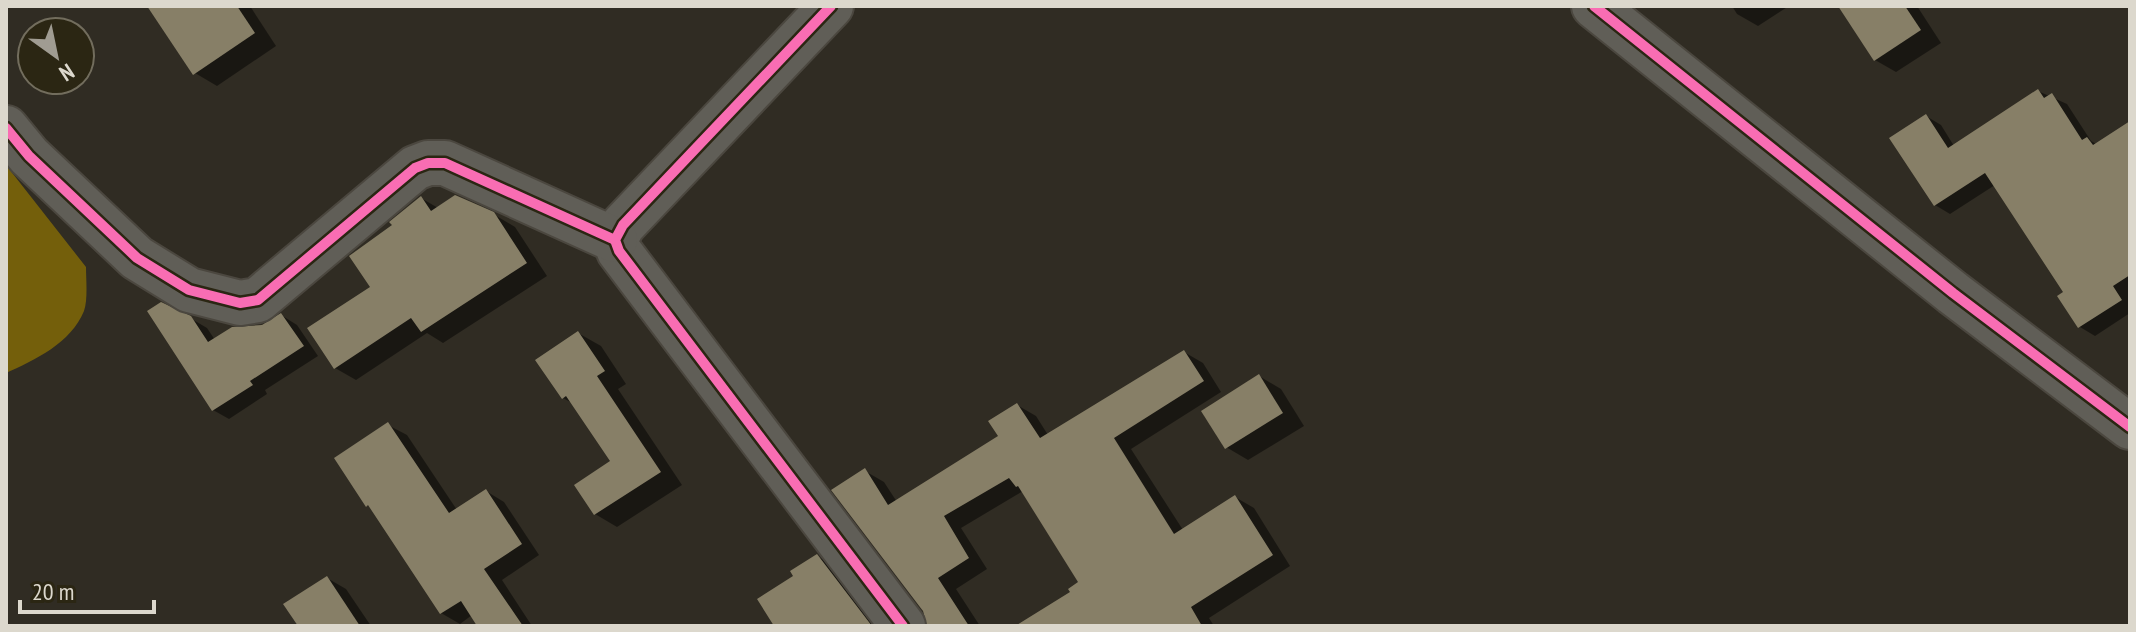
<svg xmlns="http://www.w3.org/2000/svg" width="2136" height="632" font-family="'PT Sans Narrow',sans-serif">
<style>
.water{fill:#745f0b}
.shadow{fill:#0007}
.building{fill:#877f67}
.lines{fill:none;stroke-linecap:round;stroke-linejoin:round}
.minor-casing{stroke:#4b473f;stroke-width:48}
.minor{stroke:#605e57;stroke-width:44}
.cycleway-casing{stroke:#2b2613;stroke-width:15}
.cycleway{stroke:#f96db3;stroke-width:10}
</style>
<rect width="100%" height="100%" fill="#302c23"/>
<!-- water -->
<path class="water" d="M 6,165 L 86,267 C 86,280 88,299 84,311 C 71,343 35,360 6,373 Z"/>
<!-- shadow -->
<g class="shadow">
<path d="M 150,6 L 250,6 L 276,46 L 217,86 L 195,73 Z"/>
<path d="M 1732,6 L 1789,6 L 1758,26 L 1737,14 Z"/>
<path d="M 1840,6 L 1917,6 L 1941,43 L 1896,72 L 1875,60 Z"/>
<path d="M 2038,91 L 2067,104 L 2091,141 L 2098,145 L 2130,129 L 2130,313 L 2095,336 L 2080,327 L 2066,293 L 1995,185 L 1950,214 L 1935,205 L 1926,116 L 1941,125 L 1954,146 Z"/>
<path d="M 421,198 L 438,208 L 493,214 L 515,227 L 547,276 L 443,343 L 427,333 L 356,380 L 335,368 L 373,288 L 394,226 Z"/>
<path d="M 281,315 L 297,325 L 318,356 L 265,390 L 267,394 L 229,419 L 213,410 L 190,318 L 207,328 L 215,340 L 263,327 Z"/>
<path d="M 578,333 L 601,346 L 626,384 L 618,389 L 682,485 L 617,527 L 595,514 L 612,461 L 574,404 L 563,398 Z"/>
<path d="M 1184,352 L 1203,363 L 1221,392 L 1131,449 L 1183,530 L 1235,497 L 1254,508 L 1290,566 L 1209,618 L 1214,626 L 1019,626 L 1072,593 L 1081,583 L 1023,491 L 961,528 L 987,569 L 956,589 L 980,626 L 929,626 L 865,471 L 884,482 L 897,502 L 1001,437 L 1017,405 L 1036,416 L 1048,435 Z"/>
<path d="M 1259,376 L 1281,389 L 1304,426 L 1248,460 L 1226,447 Z"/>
<path d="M 388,425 L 407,435 L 457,510 L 486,491 L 504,502 L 539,555 L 502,580 L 532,626 L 479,626 L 472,615 L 460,624 L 441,613 Z"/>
<path d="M 817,556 L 836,567 L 881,626 L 776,626 L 796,577 Z"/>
<path d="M 327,578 L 346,589 L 371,626 L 300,626 Z"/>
</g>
<!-- building -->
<g class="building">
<path d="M 147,6 L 237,6 L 255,33 L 193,75 Z"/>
<path d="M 1838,6 L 1905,6 L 1921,30 L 1874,61 Z"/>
<path d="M 2038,89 L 2044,98 L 2052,93 L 2082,140 L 2087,137 L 2093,145 L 2130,121 L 2130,275 L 2113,286 L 2122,300 L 2078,328 L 2057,296 L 2063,292 L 1985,173 L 1934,206 L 1889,138 L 1926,114 L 1948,148 Z"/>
<path d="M 455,195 L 494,212 L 527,263 L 421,332 L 411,318 L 334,369 L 307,328 L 370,287 L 349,256 L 392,225 L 389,222 L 421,196 L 431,211 Z"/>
<path d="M 161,302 L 191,316 L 208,342 L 232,327 L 262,325 L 281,313 L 304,346 L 250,381 L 253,385 L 212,411 L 147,311 Z"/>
<path d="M 578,331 L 605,371 L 597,376 L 661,472 L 594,515 L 574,485 L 610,461 L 566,396 L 562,399 L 535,360 Z"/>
<path d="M 1184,350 L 1204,381 L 1114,438 L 1174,534 L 1235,495 L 1273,555 L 1191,607 L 1202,626 L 1015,626 L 1070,592 L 1068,589 L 1078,582 L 1018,486 L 1016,487 L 1009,478 L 944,516 L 969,558 L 938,578 L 969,626 L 927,626 L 923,611 L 831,490 L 865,468 L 888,505 L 998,436 L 988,421 L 1017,403 L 1040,438 Z"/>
<path d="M 1259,374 L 1283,413 L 1225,449 L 1201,411 Z"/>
<path d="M 388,422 L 449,513 L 486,489 L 522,544 L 484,569 L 523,626 L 477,626 L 461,601 L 440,614 L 368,505 L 366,507 L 334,458 Z"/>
<path d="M 817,554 L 872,626 L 774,626 L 757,599 L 793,576 L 790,571 Z"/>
<path d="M 327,576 L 360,626 L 298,626 L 283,604 Z"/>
</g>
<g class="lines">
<defs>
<g id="minor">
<path d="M 831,6 L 623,225 L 615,240 L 619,251 L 903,626"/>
<path d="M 1594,6 L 1953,293 L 2130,427"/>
<path d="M 6,128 L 29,156 L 137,258 L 189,290 L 240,303 L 258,300 L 415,168 L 428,163 L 445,163 L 615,240"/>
</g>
</defs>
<!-- minor casing -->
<use href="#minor" class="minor-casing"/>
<!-- minor -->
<use href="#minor" class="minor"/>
<defs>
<g id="cycleway">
<path d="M 831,6 L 623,225 L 615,240 L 619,251 L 903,626"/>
<path d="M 1594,6 L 1953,293 L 2130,427"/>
<path d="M 6,128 L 29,156 L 137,258 L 189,290 L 240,303 L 258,300 L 415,168 L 428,163 L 445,163 L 615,240"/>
</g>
</defs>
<!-- cycleway casing -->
<use href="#cycleway" class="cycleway-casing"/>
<!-- cycleway -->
<use href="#cycleway" class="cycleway"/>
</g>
<!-- border -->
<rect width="2136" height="632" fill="none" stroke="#dcd8cd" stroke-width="16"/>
<!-- north arrow -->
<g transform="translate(56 56) rotate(147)"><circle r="38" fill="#2b2613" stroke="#726d5d" stroke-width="2"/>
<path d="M0-6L14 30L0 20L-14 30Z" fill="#a09c92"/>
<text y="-12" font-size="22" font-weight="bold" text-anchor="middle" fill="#dcd8cd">N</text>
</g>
<!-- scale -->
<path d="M20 600v12h134v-12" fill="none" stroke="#dcd8cd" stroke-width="4"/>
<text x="32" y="600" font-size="24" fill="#dcd8cd" stroke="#2b2613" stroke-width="6" paint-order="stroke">20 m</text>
</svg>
